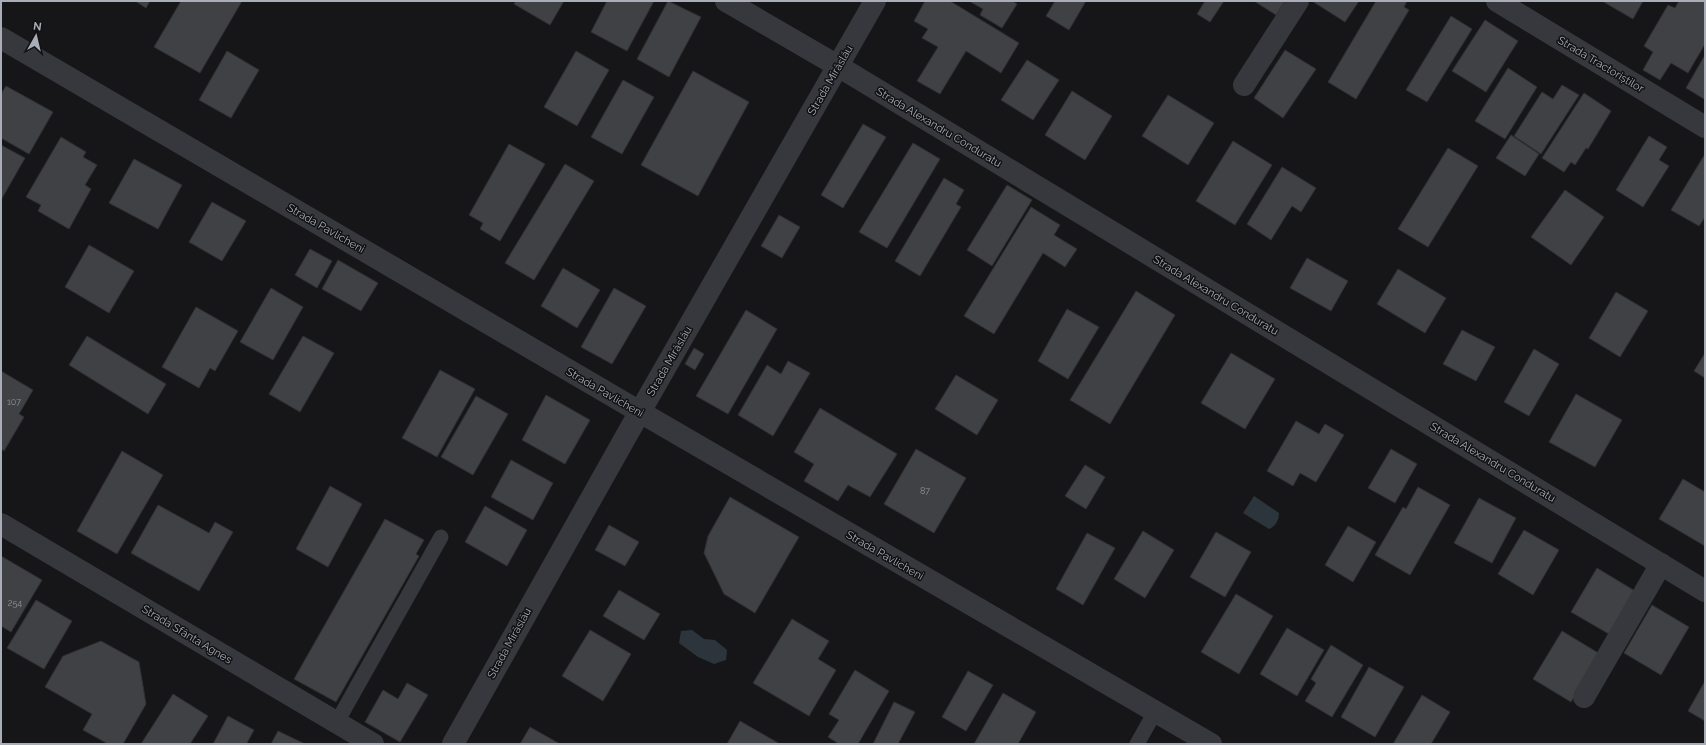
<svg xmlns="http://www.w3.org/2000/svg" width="1706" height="745" font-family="Raleway,sans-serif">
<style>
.water{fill:#2c353c}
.building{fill:#404145;stroke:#303034}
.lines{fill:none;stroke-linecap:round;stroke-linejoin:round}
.service{stroke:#37383d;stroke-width:15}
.minor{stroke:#37383d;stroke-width:22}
.labels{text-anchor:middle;stroke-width:3;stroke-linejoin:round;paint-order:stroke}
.number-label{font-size:9px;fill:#8e929b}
.street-label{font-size:11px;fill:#a8adb8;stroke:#111113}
</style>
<rect width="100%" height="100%" fill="#161618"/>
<!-- water -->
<g class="water">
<path d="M 1254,496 L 1279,513 C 1279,520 1276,526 1269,529 L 1243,513 Z"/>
<path d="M 692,630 L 704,639 L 715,640 L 727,650 L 726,660 L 714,664 L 698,657 L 679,643 L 681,631 Z"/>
</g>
<!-- building -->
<g class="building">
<path d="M 135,1 L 150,1 L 146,8 Z"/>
<path d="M 181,1 L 242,1 L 200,73 L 154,47 Z"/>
<path d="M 516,1 L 564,1 L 550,25 L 514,4 Z"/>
<path d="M 607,1 L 654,1 L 627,51 L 591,32 Z"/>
<path d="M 668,1 L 701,17 L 669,77 L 637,59 Z"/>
<path d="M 925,1 L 950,1 L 1019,43 L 1001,73 L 966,51 L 940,94 L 917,81 L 938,47 L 922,38 L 928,29 L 914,21 Z"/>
<path d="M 969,1 L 1012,1 L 1017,4 L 1002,28 L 980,15 L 983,9 Z"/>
<path d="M 1055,1 L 1086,1 L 1069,30 L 1046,16 Z"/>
<path d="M 1205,1 L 1224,1 L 1210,22 L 1197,14 Z"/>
<path d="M 1254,1 L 1285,1 L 1276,15 Z"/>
<path d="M 1312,1 L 1359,1 L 1345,22 Z"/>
<path d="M 1376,1 L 1407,1 L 1404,7 L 1409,10 L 1356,99 L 1328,82 Z"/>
<path d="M 1602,1 L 1643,1 L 1633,19 Z"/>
<path d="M 1679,1 L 1705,1 L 1705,44 L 1688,73 L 1671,63 L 1660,80 L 1643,70 L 1653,52 L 1644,46 L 1668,5 L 1675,8 Z"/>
<path d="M 1451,16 L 1472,29 L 1427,102 L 1406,90 Z"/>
<path d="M 1485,20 L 1518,41 L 1486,92 L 1452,71 Z"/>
<path d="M 1285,50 L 1316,69 L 1283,118 L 1254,98 Z"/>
<path d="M 227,51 L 259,70 L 231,118 L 199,100 Z"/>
<path d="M 576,51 L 609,70 L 577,126 L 544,107 Z"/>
<path d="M 1705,55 L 1705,96 L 1704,99 L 1686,88 Z"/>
<path d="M 1027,60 L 1059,80 L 1033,120 L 1001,100 Z"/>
<path d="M 1508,68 L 1537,87 L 1505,139 L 1475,121 Z"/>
<path d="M 693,71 L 749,102 L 698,196 L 641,165 Z"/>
<path d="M 623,80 L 654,97 L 622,154 L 591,137 Z"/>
<path d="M 1562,85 L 1579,95 L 1541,154 L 1514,136 L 1542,92 L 1553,99 Z"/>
<path d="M 6,86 L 53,112 L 29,154 L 1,138 L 1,94 Z"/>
<path d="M 1072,91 L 1112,116 L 1085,160 L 1045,135 Z"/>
<path d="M 1584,93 L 1611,111 L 1588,149 L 1586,148 L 1575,165 L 1571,162 L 1564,172 L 1542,158 Z"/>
<path d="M 1168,95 L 1214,123 L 1188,165 L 1142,136 Z"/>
<path d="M 863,124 L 886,137 L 843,208 L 821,195 Z"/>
<path d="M 1511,135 L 1539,154 L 1525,176 L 1496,158 Z"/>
<path d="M 1649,136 L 1667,147 L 1659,160 L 1669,166 L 1643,207 L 1616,190 Z"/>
<path d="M 61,137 L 86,152 L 83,157 L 97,165 L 85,185 L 91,189 L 69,229 L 38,211 L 41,205 L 26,197 Z"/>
<path d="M 1233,141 L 1272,165 L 1235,225 L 1196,201 Z"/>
<path d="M 913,143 L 940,159 L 887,248 L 859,232 Z"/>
<path d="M 509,144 L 545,164 L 500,241 L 480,229 L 483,223 L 469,215 Z"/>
<path d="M 1,145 L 25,158 L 1,200 Z"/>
<path d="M 1448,148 L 1478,166 L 1428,247 L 1398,229 Z"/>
<path d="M 1705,154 L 1705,217 L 1699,226 L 1671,210 Z"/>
<path d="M 134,159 L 182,185 L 158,229 L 109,203 Z"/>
<path d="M 565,164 L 594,181 L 534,280 L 505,263 Z"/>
<path d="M 1282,167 L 1316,188 L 1301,212 L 1292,206 L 1271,240 L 1247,224 Z"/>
<path d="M 944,178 L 964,190 L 956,204 L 961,207 L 920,276 L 895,261 Z"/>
<path d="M 1007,185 L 1032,200 L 992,266 L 967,250 Z"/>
<path d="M 1565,190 L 1604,217 L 1571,265 L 1531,237 Z"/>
<path d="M 212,202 L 246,221 L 222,261 L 189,242 Z"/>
<path d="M 1031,207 L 1060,225 L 1054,235 L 1077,249 L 1065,267 L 1043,253 L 994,334 L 964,316 Z"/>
<path d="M 779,215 L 800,227 L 782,258 L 761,246 Z"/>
<path d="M 89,245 L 134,271 L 109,313 L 65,287 Z"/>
<path d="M 310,249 L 332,261 L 317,288 L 295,275 Z"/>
<path d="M 1307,258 L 1348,281 L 1331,311 L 1290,288 Z"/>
<path d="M 338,260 L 378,283 L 361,311 L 322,289 Z"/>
<path d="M 563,268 L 600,290 L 577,328 L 541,306 Z"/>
<path d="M 1398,269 L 1446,298 L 1425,333 L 1377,304 Z"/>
<path d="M 271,288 L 303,307 L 273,360 L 240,342 Z"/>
<path d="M 614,288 L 646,306 L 612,364 L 581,347 Z"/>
<path d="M 1136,291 L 1175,315 L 1110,424 L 1070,400 Z"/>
<path d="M 1616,292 L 1648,311 L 1620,357 L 1589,338 Z"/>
<path d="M 196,307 L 238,331 L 215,371 L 210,368 L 199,388 L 162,367 Z"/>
<path d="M 1067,309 L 1099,327 L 1068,379 L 1038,361 Z"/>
<path d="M 746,310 L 777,329 L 728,414 L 696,396 Z"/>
<path d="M 1462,330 L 1495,347 L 1476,381 L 1443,364 Z"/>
<path d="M 87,336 L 166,384 L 148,414 L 69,365 Z"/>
<path d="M 303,336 L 334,353 L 300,412 L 269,394 Z"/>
<path d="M 694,348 L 704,354 L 695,370 L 685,364 Z"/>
<path d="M 1534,349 L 1559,364 L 1529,416 L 1504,402 Z"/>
<path d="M 1231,353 L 1275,379 L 1245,429 L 1201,403 Z"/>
<path d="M 1705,353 L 1705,378 L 1694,371 Z"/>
<path d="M 788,361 L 810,373 L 773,436 L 738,415 L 767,365 L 781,374 Z"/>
<path d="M 440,370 L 475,389 L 437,457 L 402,438 Z"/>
<path d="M 1,371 L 33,390 L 19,414 L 24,417 L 4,451 L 1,449 Z"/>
<path d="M 956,375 L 998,400 L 977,435 L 935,409 Z"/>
<path d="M 1576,394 L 1622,420 L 1595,467 L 1549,442 Z"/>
<path d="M 546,395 L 590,420 L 565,464 L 522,440 Z"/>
<path d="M 476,396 L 508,414 L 473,475 L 441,457 Z"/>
<path d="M 820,408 L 897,454 L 870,497 L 848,485 L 838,501 L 804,481 L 814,464 L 794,452 Z"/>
<path d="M 1296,421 L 1319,434 L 1325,424 L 1344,435 L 1316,482 L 1300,473 L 1293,486 L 1267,471 Z"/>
<path d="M 916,449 L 966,478 L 934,533 L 884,504 Z"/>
<path d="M 1391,449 L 1417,464 L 1395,503 L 1368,488 Z"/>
<path d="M 122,451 L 163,475 L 117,554 L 77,531 Z"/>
<path d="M 511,460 L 553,483 L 533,520 L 491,497 Z"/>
<path d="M 1085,465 L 1105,477 L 1086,509 L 1065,496 Z"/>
<path d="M 1683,479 L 1705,492 L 1705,546 L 1659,519 Z"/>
<path d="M 330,486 L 362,504 L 328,567 L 296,549 Z"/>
<path d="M 1418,487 L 1450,505 L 1410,575 L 1375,555 L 1403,507 L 1406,509 Z"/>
<path d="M 730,497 L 799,537 L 755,613 L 724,594 L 704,553 L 708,536 Z"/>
<path d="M 1479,498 L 1516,518 L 1492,563 L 1454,543 Z"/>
<path d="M 158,505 L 209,533 L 215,522 L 233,532 L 199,591 L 131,553 Z"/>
<path d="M 485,506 L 527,530 L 507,566 L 465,542 Z"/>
<path d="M 385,519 L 424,540 L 416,554 L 419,556 L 336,702 L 294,679 Z"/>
<path d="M 609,525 L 639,542 L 625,566 L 595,550 Z"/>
<path d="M 1348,526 L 1376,542 L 1353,582 L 1325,565 Z"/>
<path d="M 1524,530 L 1559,550 L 1533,595 L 1498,574 Z"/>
<path d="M 1143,531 L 1174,550 L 1145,598 L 1114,579 Z"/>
<path d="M 1216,532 L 1251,552 L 1225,597 L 1190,577 Z"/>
<path d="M 1087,533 L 1115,548 L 1083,605 L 1056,589 Z"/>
<path d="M 1,556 L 42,580 L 11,632 L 1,626 Z"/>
<path d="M 1597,568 L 1635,591 L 1609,634 L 1571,612 Z"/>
<path d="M 619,590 L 660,614 L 644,640 L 603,616 Z"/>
<path d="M 1236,594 L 1273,616 L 1239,674 L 1201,652 Z"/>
<path d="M 36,600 L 72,621 L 44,669 L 7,648 Z"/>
<path d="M 1652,605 L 1689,627 L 1661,675 L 1624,653 Z"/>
<path d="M 792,619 L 829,641 L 818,659 L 836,670 L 809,716 L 753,683 Z"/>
<path d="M 1287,628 L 1324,650 L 1297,696 L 1260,674 Z"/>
<path d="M 590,630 L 631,654 L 603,701 L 562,676 Z"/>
<path d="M 1562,631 L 1600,654 L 1571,702 L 1533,679 Z"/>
<path d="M 101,641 L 139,662 L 146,704 L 123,744 L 108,744 L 83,730 L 92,714 L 45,687 L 63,656 Z"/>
<path d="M 1331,645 L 1363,665 L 1332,717 L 1305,701 L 1316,683 L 1311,679 Z"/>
<path d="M 1369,667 L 1404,687 L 1375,737 L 1341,717 Z"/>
<path d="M 855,670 L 889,691 L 858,744 L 839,744 L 828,737 L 839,720 L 829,714 Z"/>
<path d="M 968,671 L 993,685 L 966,731 L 942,717 Z"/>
<path d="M 1705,681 L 1705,721 L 1688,711 Z"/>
<path d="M 407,683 L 428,695 L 400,742 L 365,722 L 383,690 L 398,699 Z"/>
<path d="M 1003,693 L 1036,712 L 1018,744 L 974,744 Z"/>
<path d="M 173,694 L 208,716 L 190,744 L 141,744 Z"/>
<path d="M 1422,695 L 1450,712 L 1431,744 L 1393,744 Z"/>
<path d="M 894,702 L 915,712 L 898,744 L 873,744 Z"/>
<path d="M 228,716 L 254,730 L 247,743 L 248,744 L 213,744 Z"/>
<path d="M 740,721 L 780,744 L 727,744 Z"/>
<path d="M 530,727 L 560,744 L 520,744 Z"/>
<path d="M 278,731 L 305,744 L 271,744 Z"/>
</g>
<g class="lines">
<!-- service -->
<g class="service">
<path d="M 337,722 L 441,537"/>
<path d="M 1137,744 L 1155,712"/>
</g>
<!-- minor -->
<g class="minor">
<path d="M 726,1 L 838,66 L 1705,591"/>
<path d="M 1497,1 L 1705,127"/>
<path d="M 1,38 L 640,412 L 1211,744"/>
<path d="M 1244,85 L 1298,1"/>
<path d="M 1,524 L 373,744"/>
<path d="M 1584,697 L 1661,564"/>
<path d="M 453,744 L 629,431 L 875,1"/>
</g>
</g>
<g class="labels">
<!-- number labels -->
<g class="number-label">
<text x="14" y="405">107</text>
<text x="925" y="494">87</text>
<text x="15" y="606">254</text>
</g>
<!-- street labels -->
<g class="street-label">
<text transform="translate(1601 64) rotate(31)" y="4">Strada Tractoriștilor</text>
<text transform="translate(830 80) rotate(-60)" y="4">Strada Mirăslău</text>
<text transform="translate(939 127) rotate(31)" y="4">Strada Alexandru Conduratu</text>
<text transform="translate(326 228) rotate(30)" y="4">Strada Pavlicheni</text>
<text transform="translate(1216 295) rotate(31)" y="4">Strada Alexandru Conduratu</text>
<text transform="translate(669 361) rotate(-60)" y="4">Strada Mirăslău</text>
<text transform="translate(605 392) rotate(30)" y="4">Strada Pavlicheni</text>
<text transform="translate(1493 462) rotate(31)" y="4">Strada Alexandru Conduratu</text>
<text transform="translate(885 555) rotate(30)" y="4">Strada Pavlicheni</text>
<text transform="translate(187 634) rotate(31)" y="4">Strada Sfânta Agnes</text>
<text transform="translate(509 643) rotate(-61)" y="4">Strada Mirăslău</text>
</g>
</g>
<!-- border -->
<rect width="1706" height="745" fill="none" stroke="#a8adb8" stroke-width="4"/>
<!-- north arrow -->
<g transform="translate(36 36) rotate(8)" stroke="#111113" stroke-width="3" paint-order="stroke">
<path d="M0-3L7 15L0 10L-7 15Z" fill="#a8adb8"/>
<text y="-6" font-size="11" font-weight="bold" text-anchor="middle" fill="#a8adb8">N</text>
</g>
</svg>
